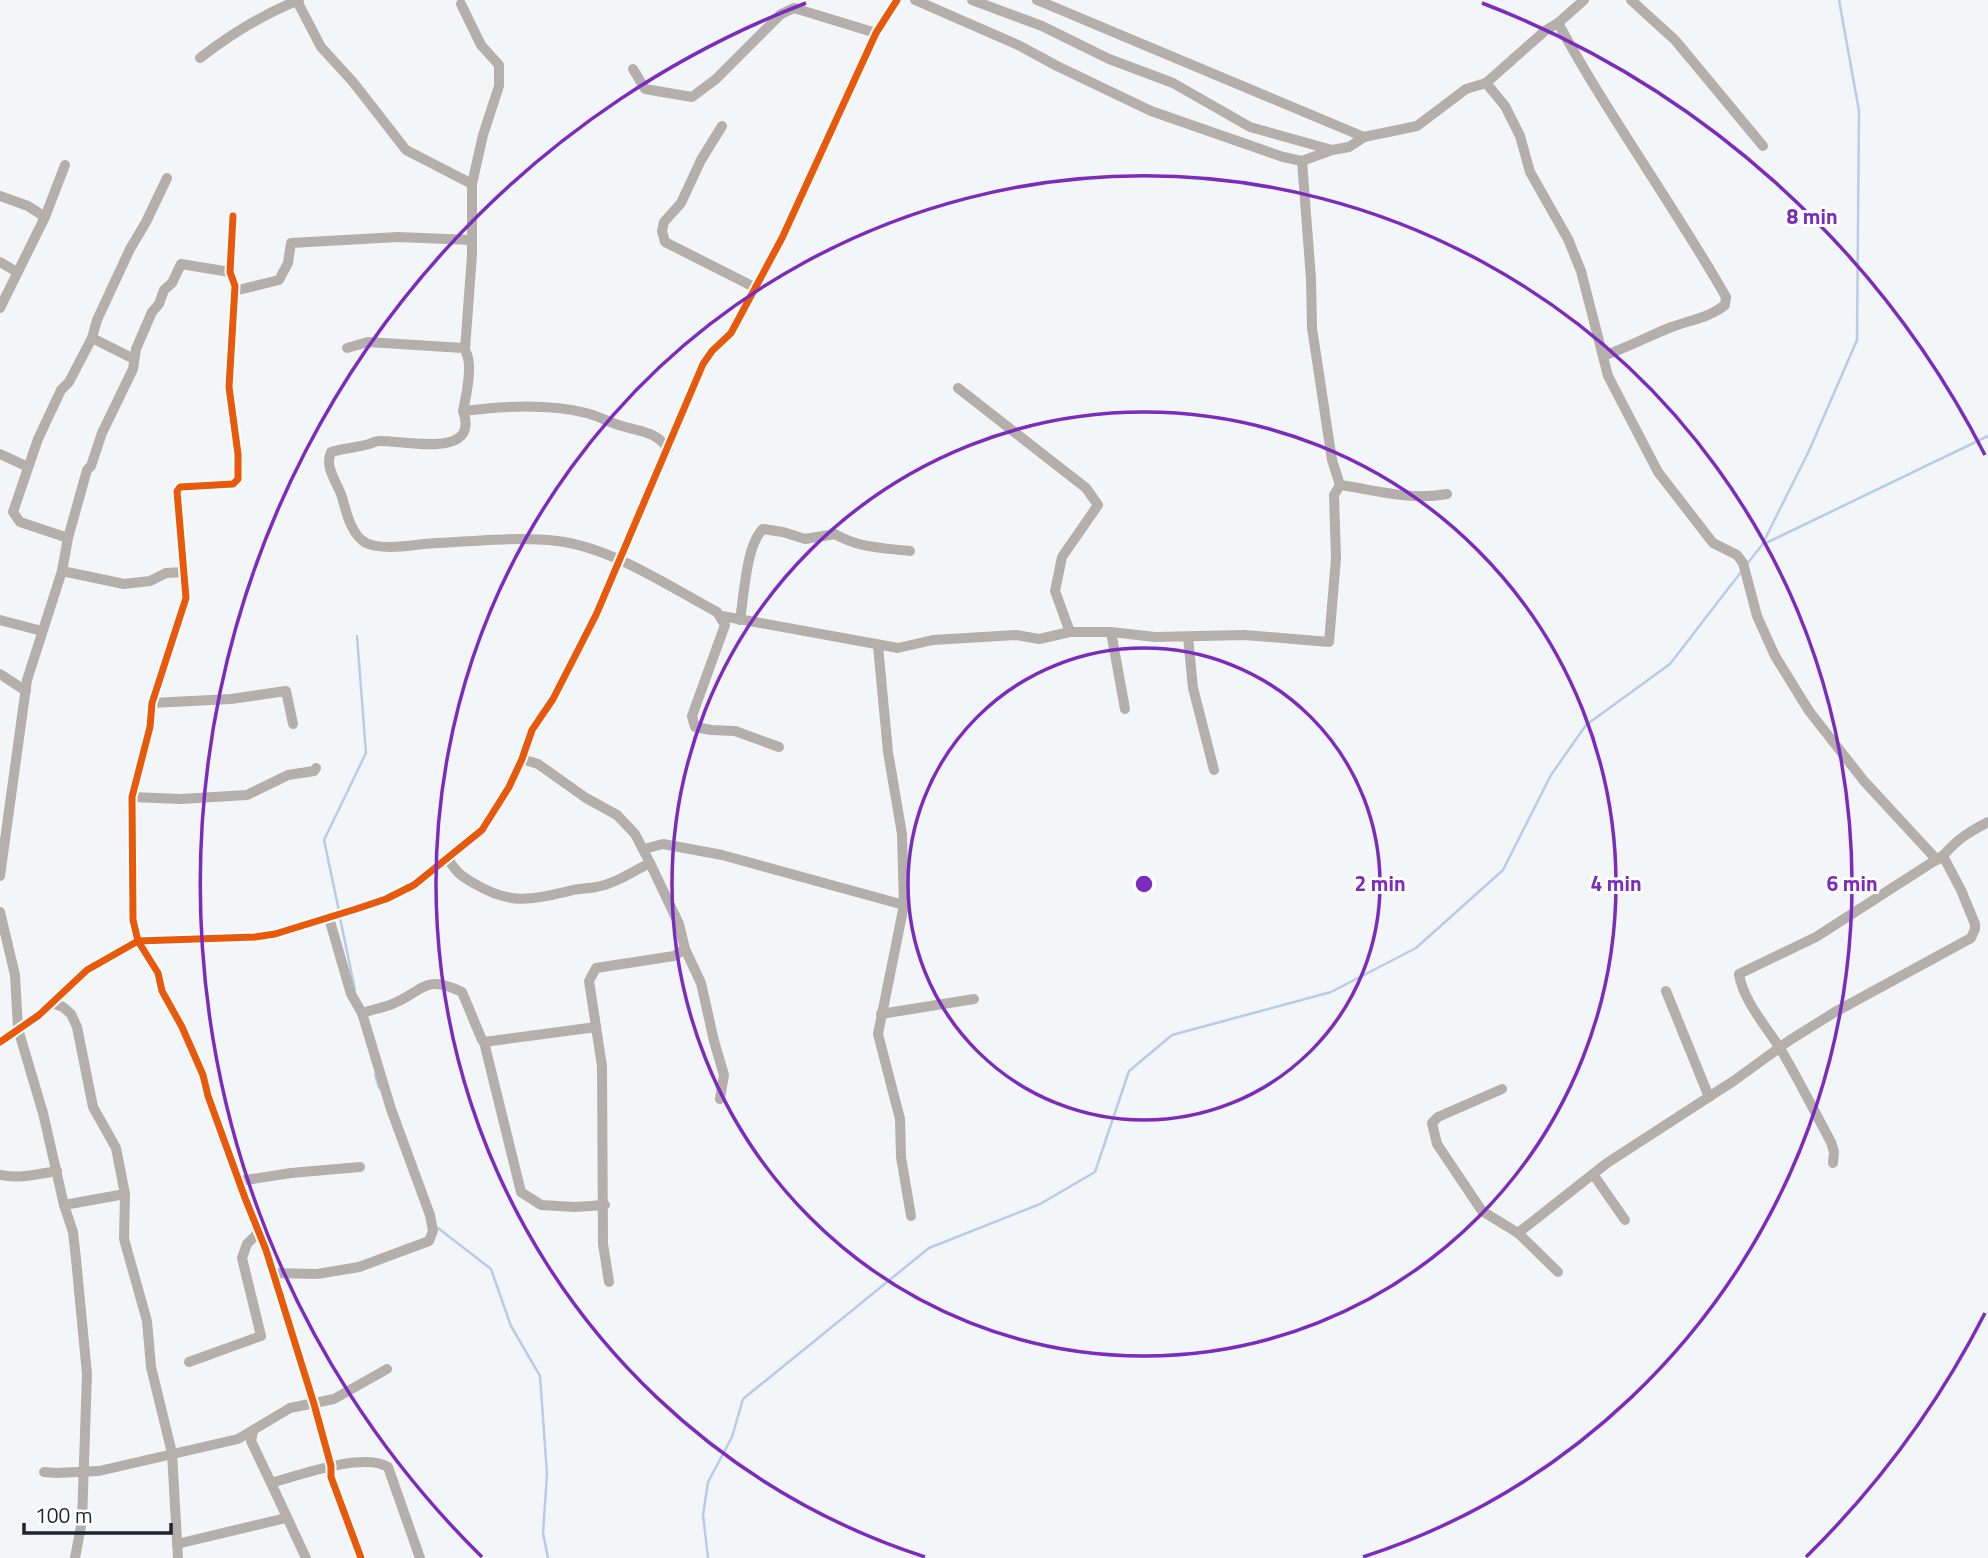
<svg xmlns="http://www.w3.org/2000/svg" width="1988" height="1558" font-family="'Titillium Web',sans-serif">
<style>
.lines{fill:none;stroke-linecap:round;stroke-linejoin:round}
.stream{stroke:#b8cbe8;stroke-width:2.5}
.street{stroke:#b5afac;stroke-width:10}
.cycleway-casing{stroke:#fff;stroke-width:11}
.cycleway{stroke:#e8590c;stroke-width:7}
.ring{fill:none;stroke:#7b2cbf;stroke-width:3.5}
.centre{fill:#7b2cbf;stroke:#fff;stroke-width:3.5}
.ring-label{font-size:21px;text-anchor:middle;font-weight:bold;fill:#7b2cbf;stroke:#fff;stroke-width:6;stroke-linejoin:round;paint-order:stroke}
</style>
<rect width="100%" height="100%" fill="#f3f6f9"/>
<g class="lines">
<!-- stream -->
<g class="stream">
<path d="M 1764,544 L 1988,436"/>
<path d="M 1747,564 L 1762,545 L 1808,453 L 1857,340 L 1859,111 L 1839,0"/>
<path d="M 339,911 L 324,840 L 366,753 L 357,636"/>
<path d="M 340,918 L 355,990"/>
<path d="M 375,1075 L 379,1088"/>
<path d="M 438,1228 L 491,1269 L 511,1326 L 540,1376 L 547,1474 L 543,1533 L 548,1558"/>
<path d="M 708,1558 L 703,1515 L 708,1482 L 732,1437 L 743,1399 L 929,1248 L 1040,1204 L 1095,1172 L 1129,1071 L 1172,1035 L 1331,992 L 1416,948 L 1503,870 L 1551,775 L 1586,725 L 1670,664 L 1741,572"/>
</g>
<!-- street -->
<g class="street">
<path d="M 915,0 L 1018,45 L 1057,66 L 1151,111 L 1283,157 L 1302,161 L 1332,150 L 1349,147 L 1364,137"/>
<path d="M 972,0 L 1042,26 L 1109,59 L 1173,83 L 1250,127 L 1332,150"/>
<path d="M 1037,0 L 1364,137 L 1417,126 L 1466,89 L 1486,83 L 1505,106 L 1520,136 L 1530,172 L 1568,239 L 1581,271 L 1608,376 L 1658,472 L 1713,543 L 1737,555 L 1743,563 L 1757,616 L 1775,656 L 1809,711 L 1864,781 L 1937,860"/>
<path d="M 1631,0 L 1675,40 L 1763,146"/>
<path d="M 297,1 L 321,47 L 353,82 L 406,150 L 472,184"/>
<path d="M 461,4 L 481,45 L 499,65 L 499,86 L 483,135 L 472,184 L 472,255 L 465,349"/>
<path d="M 1558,23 L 1584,0"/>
<path d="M 200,58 C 231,34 263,14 299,0"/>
<path d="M 633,69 L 645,89 L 692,97 L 716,79 L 781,14 L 794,8 L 876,33"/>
<path d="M 1486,83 L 1546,30 L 1558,23 C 1609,117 1673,204 1726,297 L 1725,305 C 1709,318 1689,320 1669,328 C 1647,337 1626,348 1603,356"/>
<path d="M 722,126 L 701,160 L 681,203 L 664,222 L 662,231 L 665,242 L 754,287"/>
<path d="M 1302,161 L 1311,279 L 1312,328 L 1332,460 L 1340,485 C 1376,490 1410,501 1447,494"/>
<path d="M 0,196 L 28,206 L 45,217"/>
<path d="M 233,216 L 230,272 L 235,286 L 229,387 L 238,454 L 238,479 L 233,484 L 180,487 L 177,491 L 186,598 L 152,703 L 150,727 L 132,797 L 133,920 L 138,941 L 158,973 L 162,991 L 182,1027 L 203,1075 L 208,1096 L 245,1198 L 266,1250 L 314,1404 L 331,1466 L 331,1477 L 361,1558"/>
<path d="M 0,262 L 17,272"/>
<path d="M 234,291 L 279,280 L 288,263 L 291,243 L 398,237 L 471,240"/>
<path d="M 0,308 L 45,217 L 65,165"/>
<path d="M 92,338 L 134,359"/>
<path d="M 347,348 L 368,342 L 463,348 C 475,359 466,397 463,411"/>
<path d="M 958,388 L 1086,488 L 1098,505 L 1062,557 L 1055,591 L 1070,632"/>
<path d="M 668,449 C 656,431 641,432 622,426 C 610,423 599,416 586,413 C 547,403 502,406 463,411 C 481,460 402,440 379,441 C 376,441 372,443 369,444 C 356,448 343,448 331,452 C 324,467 337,482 342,497 C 346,511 351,535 366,543 C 382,550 406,546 424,544 C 468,542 513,536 557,541 C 611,547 670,587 717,612 L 725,625 L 692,716 L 695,727 L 711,730 L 735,731 L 779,747"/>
<path d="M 0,454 L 28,467"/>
<path d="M 68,538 L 20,522 L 13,512 L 38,439 L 61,390 L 69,382 L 92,338 L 97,320 L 130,249 L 146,222 L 167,178"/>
<path d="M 62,571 L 124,584 L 150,581 L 166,573 L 184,572"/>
<path d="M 722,616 L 898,648 L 933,640 L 1016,635 L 1039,639 L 1070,632 L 1111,632 L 1155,637 L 1245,635 L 1329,642 L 1336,558 L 1334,495 L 1340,485"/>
<path d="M 0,620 L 42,631"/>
<path d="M 740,620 C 744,596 746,545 763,529 L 783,532 L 805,539 L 835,534 C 858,548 884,548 910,551"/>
<path d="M 1111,632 L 1125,709"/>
<path d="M 1188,637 L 1193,688 L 1214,770"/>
<path d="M 878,646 L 888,752 L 902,834 L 904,905 L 878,1034 L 900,1119 L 901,1157 L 911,1216"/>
<path d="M 0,674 L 26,691"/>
<path d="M 152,703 L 231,699 L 286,691 L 293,724"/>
<path d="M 132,797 L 181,799 L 247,795 L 288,775 L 314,771 L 316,768"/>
<path d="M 644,849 L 663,844 L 722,855 L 904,905"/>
<path d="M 448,859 C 457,873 461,876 475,884 C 511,905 530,900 569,891 C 578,888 587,889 596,887 C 615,884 633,871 650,863 L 635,834 L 617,815 L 586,798 L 538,764 L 522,759"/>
<path d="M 650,863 L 679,924 L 685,949 L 701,983 L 714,1041 L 724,1075 L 720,1099"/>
<path d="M 0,876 L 27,680 L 62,571 L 68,538 L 87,470 L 91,466 L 102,433 L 133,369 L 136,349 L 152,312 L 159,304 L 164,290 L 172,283 L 181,264 L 230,272"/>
<path d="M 0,912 L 15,975 L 18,1029 L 43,1113 L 64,1205 L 73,1232 L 76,1259 L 87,1374 L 82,1521 L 75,1558"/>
<path d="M 329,918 L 351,994 L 362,1013 C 371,1010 381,1008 390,1005 C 424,992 423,973 462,992 L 482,1040 L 484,1042 L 596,1027"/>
<path d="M 1666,991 L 1709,1097"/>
<path d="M 52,1003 L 63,1007 L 71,1014 L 77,1027 L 93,1107 L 116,1148 L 125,1194 L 124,1239 L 147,1321 L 151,1367 L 172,1453 L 178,1558"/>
<path d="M 881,1014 L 974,999"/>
<path d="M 0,1042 L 39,1015 L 87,970 L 138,941 L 255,937 L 275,934 L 356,909 L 386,899 L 414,885 L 482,830 L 509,787 L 522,759 L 532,730 L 553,699 L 596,615 L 703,364 L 712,351 L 731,333 L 782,238 L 876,33 L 897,0"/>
<path d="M 484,1042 L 521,1192 L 541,1205 L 575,1207 L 605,1205"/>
<path d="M 1502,1089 L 1438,1117 L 1432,1123 L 1437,1144 L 1482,1211 L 1518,1233 L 1558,1272"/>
<path d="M 1833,1163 L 1834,1152 L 1831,1142 C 1814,1111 1799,1080 1781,1050 C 1767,1027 1743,1001 1739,974 L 1816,937 L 1942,856"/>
<path d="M 1593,1174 L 1625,1220"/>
<path d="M 0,1175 C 19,1179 38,1174 57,1171"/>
<path d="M 239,1181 L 291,1173 L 360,1167"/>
<path d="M 64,1205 L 125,1194"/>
<path d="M 1518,1233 L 1607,1163 L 1735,1080 L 1790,1040 L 1835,1012 L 1971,938 L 1975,929 L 1975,924 L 1961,890 L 1943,856 C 1956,840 1969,832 1988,822"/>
<path d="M 274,1273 L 317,1274 L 359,1267 L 429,1241 L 433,1231 L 430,1215 L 391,1109 L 362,1013"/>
<path d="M 609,1282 L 603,1244 L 602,1066 L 589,981 L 596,968 L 674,956 L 685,949"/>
<path d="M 189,1362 L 261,1336 L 242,1258 L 247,1244 L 258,1233"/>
<path d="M 253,1431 L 251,1441 L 271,1483 C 300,1475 363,1452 388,1467 L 420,1558"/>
<path d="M 44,1472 L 56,1473 L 99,1471 L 238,1439 L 290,1408 L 334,1399 L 387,1369"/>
<path d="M 271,1483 L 306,1558"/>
<path d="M 177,1544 L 286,1518"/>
</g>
<defs>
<g id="cycleway">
<path d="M 233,216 L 230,272 L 235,286 L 229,387 L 238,454 L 238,479 L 233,484 L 180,487 L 177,491 L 186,598 L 152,703 L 150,727 L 132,797 L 133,920 L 138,941 L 158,973 L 162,991 L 182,1027 L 203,1075 L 208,1096 L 245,1198 L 266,1250 L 314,1404 L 331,1466 L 331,1477 L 361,1558"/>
<path d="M 0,1042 L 39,1015 L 87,970 L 138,941 L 255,937 L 275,934 L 356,909 L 386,899 L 414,885 L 482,830 L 509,787 L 522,759 L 532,730 L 553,699 L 596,615 L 703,364 L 712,351 L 731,333 L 782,238 L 876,33 L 897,0"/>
</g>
</defs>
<!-- cycleway casing -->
<use href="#cycleway" class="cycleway-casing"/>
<!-- cycleway -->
<use href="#cycleway" class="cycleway"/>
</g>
<!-- distance rings -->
<g class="ring">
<circle cx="1144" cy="884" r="236"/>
<circle cx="1144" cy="884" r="472"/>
<path d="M925 1557A708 708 0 1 1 1363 1557"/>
<path d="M1985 1313A944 944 0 0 1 1806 1557M482 1557A944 944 0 0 1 806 3M1482 3A944 944 0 0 1 1985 455"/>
</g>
<circle cx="1144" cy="884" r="10" class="centre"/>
<g class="ring-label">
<text x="1812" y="224">8 min</text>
<text x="1380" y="891">2 min</text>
<text x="1616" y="891">4 min</text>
<text x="1852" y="891">6 min</text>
</g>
<!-- scale -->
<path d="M24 1523v10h147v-10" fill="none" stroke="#1d2430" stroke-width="3.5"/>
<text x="35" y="1523" font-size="21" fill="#1d2430" stroke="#ffffff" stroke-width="5" paint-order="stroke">100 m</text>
</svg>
